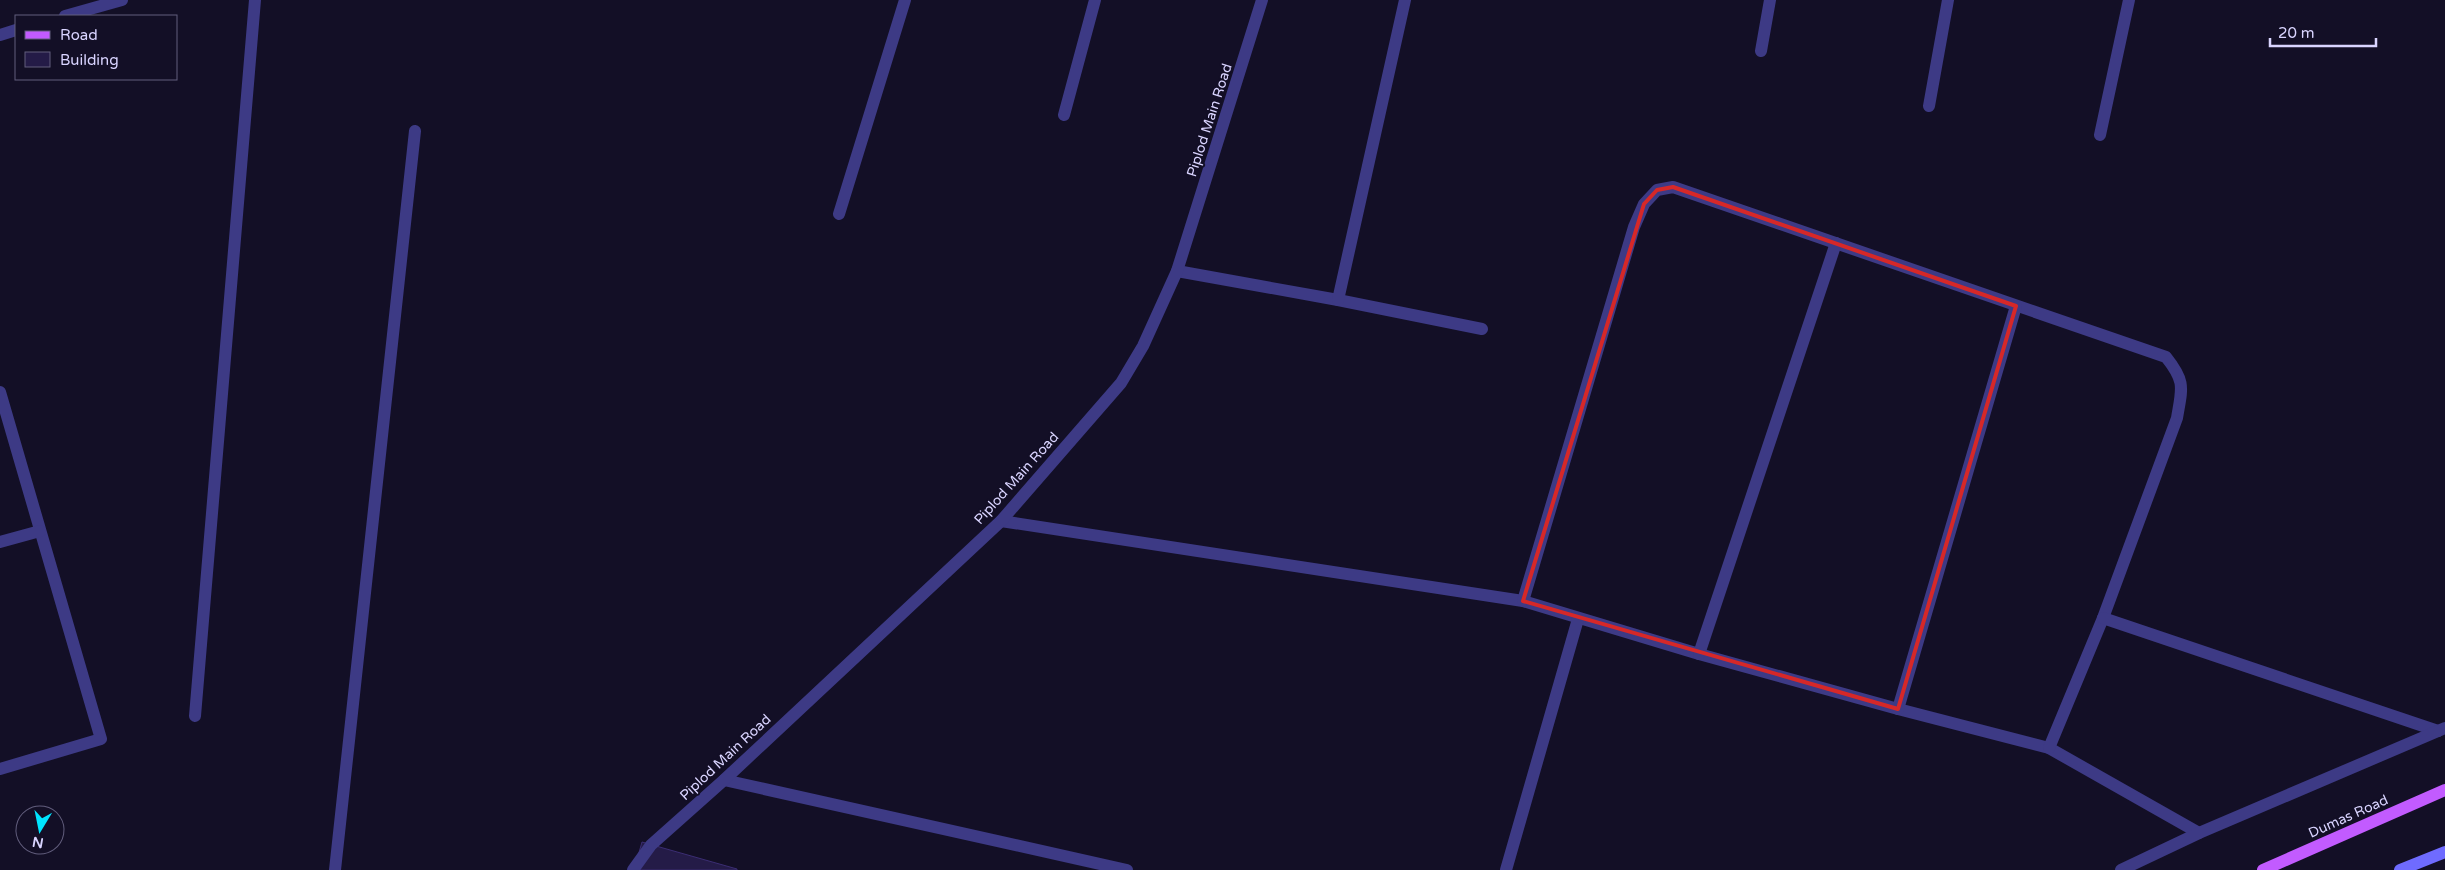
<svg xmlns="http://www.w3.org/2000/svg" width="2445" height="870" font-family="'Varela Round',sans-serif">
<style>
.building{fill:#241b47;stroke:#3b2d73}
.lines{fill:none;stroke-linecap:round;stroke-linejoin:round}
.minor{stroke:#3d3a85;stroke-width:12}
.tertiary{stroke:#3d3a85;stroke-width:12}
.secondary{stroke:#6f6bff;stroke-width:12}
.primary{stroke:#c25bff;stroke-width:12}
.marked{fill:none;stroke:#d62828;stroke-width:4;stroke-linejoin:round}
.labels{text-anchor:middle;stroke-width:4;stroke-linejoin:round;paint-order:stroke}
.street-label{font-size:14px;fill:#d9d4ff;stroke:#130f26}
</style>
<rect width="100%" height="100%" fill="#130f26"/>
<!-- building -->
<path class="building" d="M 642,842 L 737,869 L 737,870 L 634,870 Z"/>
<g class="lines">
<!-- minor -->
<g class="minor">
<path d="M 65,16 L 122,0"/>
<path d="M 0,35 L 16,30"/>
<path d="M 1761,51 L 1770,0"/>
<path d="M 1929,106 L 1948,0"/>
<path d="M 1064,115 L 1095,0"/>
<path d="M 2100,135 L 2129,0"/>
<path d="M 839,214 L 905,0"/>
<path d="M 1177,271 L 1338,300 L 1482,329"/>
<path d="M 1338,300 L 1405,0"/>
<path d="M 0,392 L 101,739 L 0,769"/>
<path d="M 1001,521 L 1523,601 L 1699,654 L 1898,709 L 2049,748 L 2199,833"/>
<path d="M 0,542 L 40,531"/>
<path d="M 1523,601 L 1634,227 L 1644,204 L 1657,190 L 1673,187 L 2166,357 C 2186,382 2182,388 2177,418 L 2103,618 L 2049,748"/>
<path d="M 2103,618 L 2438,731"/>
<path d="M 1699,654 L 1836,243"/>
<path d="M 1898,709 L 2016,306"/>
<path d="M 195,716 L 255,0"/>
<path d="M 724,780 L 1127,870"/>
<path d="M 335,870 L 415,131"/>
<path d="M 1506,870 L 1578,619"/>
</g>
<!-- tertiary -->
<g class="tertiary">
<path d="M 633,870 L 651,845 L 724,780 L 1001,521 L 1121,383 L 1143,346 L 1177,271 L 1262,0"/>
<path d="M 2121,870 L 2199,833 L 2445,728"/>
</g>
<!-- secondary -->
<path class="secondary" d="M 2400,870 L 2445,852"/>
<!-- primary -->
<path class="primary" d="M 2263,870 L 2445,790"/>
</g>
<!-- marked area -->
<path class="marked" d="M 1673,187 L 2016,306 L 1898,709 L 1523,601 L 1644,204 L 1657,190 Z"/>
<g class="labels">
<!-- street labels -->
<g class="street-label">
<text transform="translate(1209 120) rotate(-72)" y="5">Piplod Main Road</text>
<text transform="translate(1016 478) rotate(-48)" y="5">Piplod Main Road</text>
<text transform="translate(725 757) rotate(-43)" y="5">Piplod Main Road</text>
<text transform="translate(2348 816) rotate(-24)" y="5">Dumas Road</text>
</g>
</g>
<!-- legend -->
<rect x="15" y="15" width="162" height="65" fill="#130f26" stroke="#625e7d"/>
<rect x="25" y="31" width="25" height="8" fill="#c25bff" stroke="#625e7d"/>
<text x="60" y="40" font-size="15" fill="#d9d4ff">Road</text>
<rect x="25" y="52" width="25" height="15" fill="#241b47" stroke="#625e7d"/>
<text x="60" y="65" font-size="15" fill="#d9d4ff">Building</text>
<!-- north arrow -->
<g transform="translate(40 830) rotate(190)"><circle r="24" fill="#130f26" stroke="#625e7d"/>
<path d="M0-4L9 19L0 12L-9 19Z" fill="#00e5ff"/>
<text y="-8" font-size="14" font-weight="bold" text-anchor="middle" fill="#d9d4ff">N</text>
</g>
<!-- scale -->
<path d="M2270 38v8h106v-8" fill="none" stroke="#d9d4ff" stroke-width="2.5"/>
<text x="2278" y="38" font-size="15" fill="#d9d4ff" stroke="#130f26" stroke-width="4" paint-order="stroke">20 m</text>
</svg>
